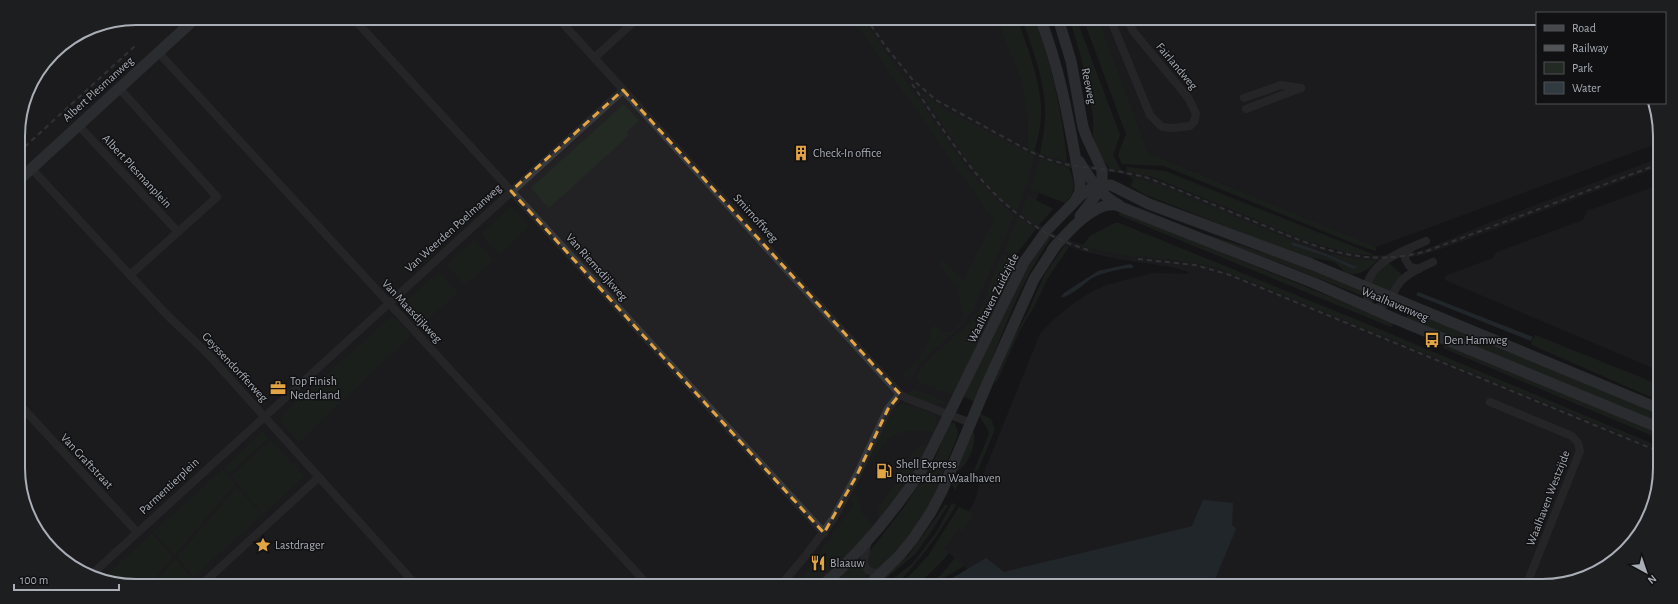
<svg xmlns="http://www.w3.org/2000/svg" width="1678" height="604" font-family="'Alegreya Sans',sans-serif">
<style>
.built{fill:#222225}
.green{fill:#232a23}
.water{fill:#303a40}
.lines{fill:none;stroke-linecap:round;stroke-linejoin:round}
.street{stroke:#38393d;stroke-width:8}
.secondary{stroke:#46484c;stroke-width:11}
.rail{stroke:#515357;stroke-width:2;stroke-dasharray:5 4;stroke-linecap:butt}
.marked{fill:none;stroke:#e3a543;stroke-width:3;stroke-dasharray:8 5;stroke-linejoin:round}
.labels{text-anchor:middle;stroke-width:3;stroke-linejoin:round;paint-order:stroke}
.street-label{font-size:12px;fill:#a9aeb7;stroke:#111113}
.poi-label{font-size:12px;fill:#a9aeb7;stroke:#111113;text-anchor:start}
.rim{fill:none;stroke:#a9aeb7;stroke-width:2}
</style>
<rect width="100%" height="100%" fill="#161618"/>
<!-- built -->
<g class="built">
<path d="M 136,18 L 1005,18 L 1027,87 L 1030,142 L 1035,151 L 1043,155 L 1067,162 L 1127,171 L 1146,175 L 1309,242 L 1335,251 L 1365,256 L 1374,256 L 1417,252 L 1429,248 L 1491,222 L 1659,158 L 1659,167 L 1447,247 L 1418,256 L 1377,261 L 1351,258 L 1312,249 L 1144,180 L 1119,173 L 1074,169 L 1051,163 L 1039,158 L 1047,174 L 1028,219 L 1054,234 L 1096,250 L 1109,253 L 1195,263 L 1218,268 L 1660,450 L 1660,468 L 1654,506 L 1636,540 L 1614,562 L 1580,580 L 1550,586 L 1198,586 L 1192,535 L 973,580 L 967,569 L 944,549 L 975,501 L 980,482 L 1040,334 L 1052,321 L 1074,303 L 1093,291 L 1107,285 L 1153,273 L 1189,274 L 1188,272 L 1172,267 L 1118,259 L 1082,251 L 1065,245 L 1026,223 L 964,362 L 950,399 L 922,459 L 908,480 L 866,536 L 816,586 L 136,586 L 98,580 L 47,546 L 20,491 L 18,128 L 30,84 L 58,47 L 91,27 Z"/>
<path d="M 1098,18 L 1537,18 L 1537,103 L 1651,103 L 1659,120 L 1659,143 L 1376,247 L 1148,153 Z"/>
<path d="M 1659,185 L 1660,371 L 1445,280 L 1445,276 L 1493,258 L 1497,252 L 1583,220 L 1587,211 Z"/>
</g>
<!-- green -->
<g class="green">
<path d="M 852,18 L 862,18 L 970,173 L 1014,216 L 973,310 L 962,324 L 921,362 L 911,378 L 903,374 L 920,358 L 929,341 L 931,329 L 936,325 L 943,332 L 950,332 L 962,322 L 964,316 L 956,285 L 940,265 L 938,266 L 937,264 L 942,259 L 963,281 L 994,221 Z"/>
<path d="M 997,18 L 1017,18 C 1027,46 1038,75 1041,104 C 1042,121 1038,138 1034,153 L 1028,151 L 1028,120 L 1023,85 Z"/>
<path d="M 1021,18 L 1034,18 C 1052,65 1062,112 1067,162 L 1040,154 C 1043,138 1046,123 1045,108 C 1044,78 1032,45 1021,18 Z"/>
<path d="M 1069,18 L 1076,18 L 1120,135 L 1113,155 L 1121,170 L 1110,169 C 1105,161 1097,153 1094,143 C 1092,134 1094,125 1093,116 C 1088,83 1080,49 1069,18 Z"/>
<path d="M 1083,18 L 1098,18 L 1148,153 L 1376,247 L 1376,251 L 1355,244 L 1164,166 L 1122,164 L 1118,155 L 1126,134 Z"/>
<path d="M 924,94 L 945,109 L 1034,156 L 1027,184 L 1017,210 C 994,206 938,117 922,95 Z"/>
<path d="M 624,104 L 639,121 L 627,131 L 628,136 L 549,208 L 531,188 Z"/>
<path d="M 1040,158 L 1069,168 C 1074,181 1077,192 1065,203 L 1030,189 Z"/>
<path d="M 1126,167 L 1165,171 L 1377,256 L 1347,253 L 1309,242 L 1153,177 L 1127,171 Z"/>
<path d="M 1130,176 L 1154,183 L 1312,249 L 1292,242 L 1291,245 L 1356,266 L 1322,252 L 1351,258 L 1377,261 C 1369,269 1355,279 1344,271 C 1341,269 1340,266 1337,264 C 1330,260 1321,259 1313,258 L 1311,260 L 1144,194 L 1131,186 L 1133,180 Z"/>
<path d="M 1028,196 L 1053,209 L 1038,226 L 1020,214 Z"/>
<path d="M 509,208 L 513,208 L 529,227 L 499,254 L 481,234 Z"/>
<path d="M 1120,211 L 1394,323 L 1391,327 L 1119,215 Z"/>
<path d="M 1018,218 L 1036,229 L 1015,256 L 1004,251 Z"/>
<path d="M 1115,223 L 1119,223 L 1362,322 L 1660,447 L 1660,450 L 1218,268 C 1173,256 1126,260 1082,246 L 1090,236 Z"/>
<path d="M 1047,235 L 1051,238 C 1016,287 998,346 975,402 L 963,396 L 1019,280 Z"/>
<path d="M 1211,236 C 1262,251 1312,269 1362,289 L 1363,296 L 1280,263 L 1210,238 Z"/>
<path d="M 474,240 L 493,260 L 465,285 L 447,265 Z"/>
<path d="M 1065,245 L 1069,247 L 1047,279 L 1036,303 L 1019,332 L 997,381 L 995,381 L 1014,337 L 1026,316 L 1045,274 Z"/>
<path d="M 1004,254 L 1017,260 L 1014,272 L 954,395 L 917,381 C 916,366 957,336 968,325 C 988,306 989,277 1004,254 Z"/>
<path d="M 1387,261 L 1402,275 L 1395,282 L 1390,293 L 1370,284 L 1376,272 Z"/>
<path d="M 439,272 L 458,292 L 421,325 L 407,309 L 404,303 Z"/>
<path d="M 1410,309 L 1660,412 L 1660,424 L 1406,319 Z"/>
<path d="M 391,317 L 395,318 L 411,335 L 299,442 L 282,423 L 282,415 Z"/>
<path d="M 1535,335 L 1660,385 L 1660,401 L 1532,345 L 1531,343 Z"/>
<path d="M 1445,343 L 1660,433 L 1660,439 L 1443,348 Z"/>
<path d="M 912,389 L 947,402 L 947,403 L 935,404 L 906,394 Z"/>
<path d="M 904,404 L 933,414 L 937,422 L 933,432 C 917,430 899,429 886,440 L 864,473 L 891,412 L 899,405 Z"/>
<path d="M 979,413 L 991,419 L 995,429 L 978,470 L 961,480 L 955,490 L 952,485 L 953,482 L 974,471 L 989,434 C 988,426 980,420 979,413 Z"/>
<path d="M 954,422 L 958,432 L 957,437 L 939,482 L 933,502 L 919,526 L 881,569 L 873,569 L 867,562 L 867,555 L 905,506 L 936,457 L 949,425 Z"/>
<path d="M 263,431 L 268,438 L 229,474 L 224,468 Z"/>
<path d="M 972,431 L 974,433 C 976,445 968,464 958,471 L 955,470 Z"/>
<path d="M 271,440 L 304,476 L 263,514 L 231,476 Z"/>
<path d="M 921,445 L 929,446 C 915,472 897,497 879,520 L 877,516 L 879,508 L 910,460 L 912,453 Z"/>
<path d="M 222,470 L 235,484 L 174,555 L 154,532 Z"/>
<path d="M 237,487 L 262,515 L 194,576 L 177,557 Z"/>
<path d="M 855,489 L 863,515 L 871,522 L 872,529 L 844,560 L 816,586 L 808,586 L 809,585 L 803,577 L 855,503 L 850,499 Z"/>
<path d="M 952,503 L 956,505 C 938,536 920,560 895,586 L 889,582 L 912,564 L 923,550 L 937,531 Z"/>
<path d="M 945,505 L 948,505 L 931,532 L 915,554 L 885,579 L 884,577 L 909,555 Z"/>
<path d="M 959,507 L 974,514 L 963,531 L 959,528 L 944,549 L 949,553 C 936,568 921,586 900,586 L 928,556 Z"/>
<path d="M 152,534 L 173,557 L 148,586 L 136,586 L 101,580 Z"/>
<path d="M 955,558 L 964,566 L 929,586 L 926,586 L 941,575 Z"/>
<path d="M 175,559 L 192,578 L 184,586 L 153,586 Z"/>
<path d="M 858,559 C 860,569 870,574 869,580 L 861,586 L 829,586 L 856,560 Z"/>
</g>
<!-- water -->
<g class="water">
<path d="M 1292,242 L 1322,252 L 1357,267 L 1354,269 L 1328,257 L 1291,245 Z"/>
<path d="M 1130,264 L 1134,266 L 1132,268 C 1122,268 1101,273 1092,278 C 1085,283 1069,298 1061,297 L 1064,293 L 1098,271 Z"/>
<path d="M 1418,292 L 1533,337 L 1531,341 L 1416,295 Z"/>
<path d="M 1203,500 L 1233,503 L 1232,525 L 1236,529 L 1212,586 L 939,586 L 986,558 L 1004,572 L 1189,527 L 1192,526 Z"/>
</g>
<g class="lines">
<!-- street -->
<g class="street">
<path d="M 353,18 L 824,533"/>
<path d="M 558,18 L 900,394 L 906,398 L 971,423"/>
<path d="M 1110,18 L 1150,115 L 1162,127 L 1173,128 L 1190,126 L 1194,122 L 1196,114 L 1189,99 L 1133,31 L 1127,18"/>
<path d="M 158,52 L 649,586"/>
<path d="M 594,58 L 638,18"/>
<path d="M 119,88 L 217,197 L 130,275"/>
<path d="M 1244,98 L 1281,85 L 1301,88"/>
<path d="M 1246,109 L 1301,88"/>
<path d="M 78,125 L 178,232"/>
<path d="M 31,168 L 166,314 L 207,353 L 417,586"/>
<path d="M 1410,249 L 1406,254 L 1405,259 L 1410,267 L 1419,269"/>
<path d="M 1370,307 C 1354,267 1397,254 1426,241"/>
<path d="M 1374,309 C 1398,300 1388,296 1401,281 C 1410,272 1422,267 1433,262"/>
<path d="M 1490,402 L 1572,436 L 1578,443 L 1580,451 L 1526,586"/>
<path d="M 20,405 L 137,532"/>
<path d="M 868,541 L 863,563 C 868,572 874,576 883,570"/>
<path d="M 91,575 L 623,90"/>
<path d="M 200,586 L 319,477"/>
<path d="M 780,586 L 807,554 L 833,519 L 857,475 L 888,409 L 900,394"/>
</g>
<!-- secondary -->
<g class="secondary">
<path d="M 1040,18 C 1061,71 1070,127 1080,183 L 1080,192 L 1076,199"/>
<path d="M 1058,18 L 1071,61 L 1083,127 L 1087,138 L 1102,170 L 1102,179 L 1097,194 L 1080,216"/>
<path d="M 1079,161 C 1090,179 1100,195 1119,205"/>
<path d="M 19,180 L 196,18"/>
<path d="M 1052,250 C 1066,234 1094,201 1116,205 L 1314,283 L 1398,320 L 1660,428"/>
<path d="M 822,586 C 861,552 893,513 921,471 L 1024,262 L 1047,230 L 1081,195 L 1095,186 L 1111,185 L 1149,204 L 1311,264 L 1660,409"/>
<path d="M 868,586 L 900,555 L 913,539 L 931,512 L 942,491 L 987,384 L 1034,279 L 1056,245"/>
</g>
<!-- rail -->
<g class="rail">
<path d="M 866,18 L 890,53"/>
<path d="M 887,48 L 912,79 L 936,100 L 1031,152 L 1050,160 L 1069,165 L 1117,171 L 1145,177 C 1183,191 1220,208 1258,223 C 1315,247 1364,269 1427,251 L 1659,164"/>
<path d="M 912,84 C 962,157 1001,226 1092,251"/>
<path d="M 18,153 L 135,46"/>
<path d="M 1138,259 L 1195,265 L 1230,275 L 1660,452"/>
</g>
</g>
<!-- marked area -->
<path d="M0 0H1678V604H0ZM 623,90 L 900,394 L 888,409 L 857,475 L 824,533 L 511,191 Z" fill="#161618" fill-opacity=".55" fill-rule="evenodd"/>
<path class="marked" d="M 623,90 L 900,394 L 888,409 L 857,475 L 824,533 L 511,191 Z"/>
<!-- icons -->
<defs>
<symbol id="building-bare" viewBox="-9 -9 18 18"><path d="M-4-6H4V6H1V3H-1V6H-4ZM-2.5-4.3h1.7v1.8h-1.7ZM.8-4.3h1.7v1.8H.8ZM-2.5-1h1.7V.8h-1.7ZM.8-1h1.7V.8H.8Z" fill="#e3a543" stroke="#111113" stroke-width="2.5" paint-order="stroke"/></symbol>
<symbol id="bus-bare" viewBox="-9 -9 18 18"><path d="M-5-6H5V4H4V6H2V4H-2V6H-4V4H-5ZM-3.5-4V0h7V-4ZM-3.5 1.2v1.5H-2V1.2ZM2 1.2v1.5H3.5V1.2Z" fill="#e3a543" stroke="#111113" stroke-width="2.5" paint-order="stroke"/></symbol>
<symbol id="office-bare" viewBox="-9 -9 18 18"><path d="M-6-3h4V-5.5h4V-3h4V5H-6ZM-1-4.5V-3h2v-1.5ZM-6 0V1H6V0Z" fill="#e3a543" stroke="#111113" stroke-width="2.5" paint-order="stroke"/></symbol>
<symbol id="fuel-bare" viewBox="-9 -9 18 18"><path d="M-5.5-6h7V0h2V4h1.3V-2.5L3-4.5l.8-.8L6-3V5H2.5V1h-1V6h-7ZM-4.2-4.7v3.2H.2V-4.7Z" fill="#e3a543" stroke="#111113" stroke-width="2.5" paint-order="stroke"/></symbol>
<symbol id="sight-bare" viewBox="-9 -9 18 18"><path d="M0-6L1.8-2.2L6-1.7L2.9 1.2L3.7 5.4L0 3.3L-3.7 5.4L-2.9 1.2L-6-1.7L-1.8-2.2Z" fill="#e3a543" stroke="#111113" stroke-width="2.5" paint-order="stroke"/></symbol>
<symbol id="restaurant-bare" viewBox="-9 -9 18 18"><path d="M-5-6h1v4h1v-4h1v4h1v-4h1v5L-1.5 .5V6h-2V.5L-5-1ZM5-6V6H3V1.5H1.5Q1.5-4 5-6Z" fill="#e3a543" stroke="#111113" stroke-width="2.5" paint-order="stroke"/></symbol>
</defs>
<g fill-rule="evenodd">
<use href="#building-bare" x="790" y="142" width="22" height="22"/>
<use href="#bus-bare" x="1421" y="329" width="22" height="22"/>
<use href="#office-bare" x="267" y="377" width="22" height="22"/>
<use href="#fuel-bare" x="873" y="460" width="22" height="22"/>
<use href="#sight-bare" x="252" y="534" width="22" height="22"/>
<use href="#restaurant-bare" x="807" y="552" width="22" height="22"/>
</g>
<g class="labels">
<!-- street labels -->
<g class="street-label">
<text transform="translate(1177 66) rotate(50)" y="4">Fairlandweg</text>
<text transform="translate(1089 86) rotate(79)" y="4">Reeweg</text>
<text transform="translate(98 89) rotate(-42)" y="4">Albert Plesmanweg</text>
<text transform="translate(137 171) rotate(47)" y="4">Albert Plesmanplein</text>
<text transform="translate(756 218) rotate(48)" y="4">Smirnoffweg</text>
<text transform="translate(453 228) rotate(-42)" y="4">Van Weerden Poelmanweg</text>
<text transform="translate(597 267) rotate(48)" y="4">Van Riemsdijkweg</text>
<text transform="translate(993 298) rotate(-63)" y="4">Waalhaven Zuidzijde</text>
<text transform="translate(1395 304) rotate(23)" y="4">Waalhavenweg</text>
<text transform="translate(412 311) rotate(47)" y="4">Van Maasdijkweg</text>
<text transform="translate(235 367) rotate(47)" y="4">Geyssendorfferweg</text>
<text transform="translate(87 461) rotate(47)" y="4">Van Graftstraat</text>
<text transform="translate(169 486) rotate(-43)" y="4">Parmentierplein</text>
<text transform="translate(1548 498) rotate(-69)" y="4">Waalhaven Westzijde</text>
</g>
<!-- poi labels -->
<g class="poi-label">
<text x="813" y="157">Check-In office</text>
<text x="1444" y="344">Den Hamweg</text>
<text x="290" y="385">Top Finish<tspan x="290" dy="14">Nederland</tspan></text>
<text x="896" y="468">Shell Express<tspan x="896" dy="14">Rotterdam Waalhaven</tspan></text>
<text x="275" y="549">Lastdrager</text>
<text x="830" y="567">Blaauw</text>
</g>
</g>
<!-- crop -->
<path d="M0 0H1678V604H0ZM136 25H1542A111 111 0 0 1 1653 136V468A111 111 0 0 1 1542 579H136A111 111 0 0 1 25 468V136A111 111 0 0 1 136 25Z" fill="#1d1e20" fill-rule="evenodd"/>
<path class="rim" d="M136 25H1542A111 111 0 0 1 1653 136V468A111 111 0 0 1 1542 579H136A111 111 0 0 1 25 468V136A111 111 0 0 1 136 25Z"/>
<!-- legend -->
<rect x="1536" y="12" width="130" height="92" fill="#111113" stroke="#4e5055"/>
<rect x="1544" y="25" width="20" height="6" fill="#46484c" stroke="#4e5055"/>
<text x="1572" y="32" font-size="12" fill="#a9aeb7">Road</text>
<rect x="1544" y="45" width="20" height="6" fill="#515357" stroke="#4e5055"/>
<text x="1572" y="52" font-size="12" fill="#a9aeb7">Railway</text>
<rect x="1544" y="62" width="20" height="12" fill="#232a23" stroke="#4e5055"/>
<text x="1572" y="72" font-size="12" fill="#a9aeb7">Park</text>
<rect x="1544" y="82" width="20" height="12" fill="#303a40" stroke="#4e5055"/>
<text x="1572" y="92" font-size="12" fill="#a9aeb7">Water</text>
<!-- north arrow -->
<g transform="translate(1646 572) rotate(140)" stroke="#111113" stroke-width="3" paint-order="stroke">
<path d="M0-3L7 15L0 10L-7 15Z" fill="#a9aeb7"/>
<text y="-6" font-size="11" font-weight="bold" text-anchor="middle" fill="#a9aeb7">N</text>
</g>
<!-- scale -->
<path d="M14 584v6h105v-6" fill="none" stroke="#a9aeb7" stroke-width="2"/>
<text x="20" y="584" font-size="12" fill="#a9aeb7" stroke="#111113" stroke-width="3" paint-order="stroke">100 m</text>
</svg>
